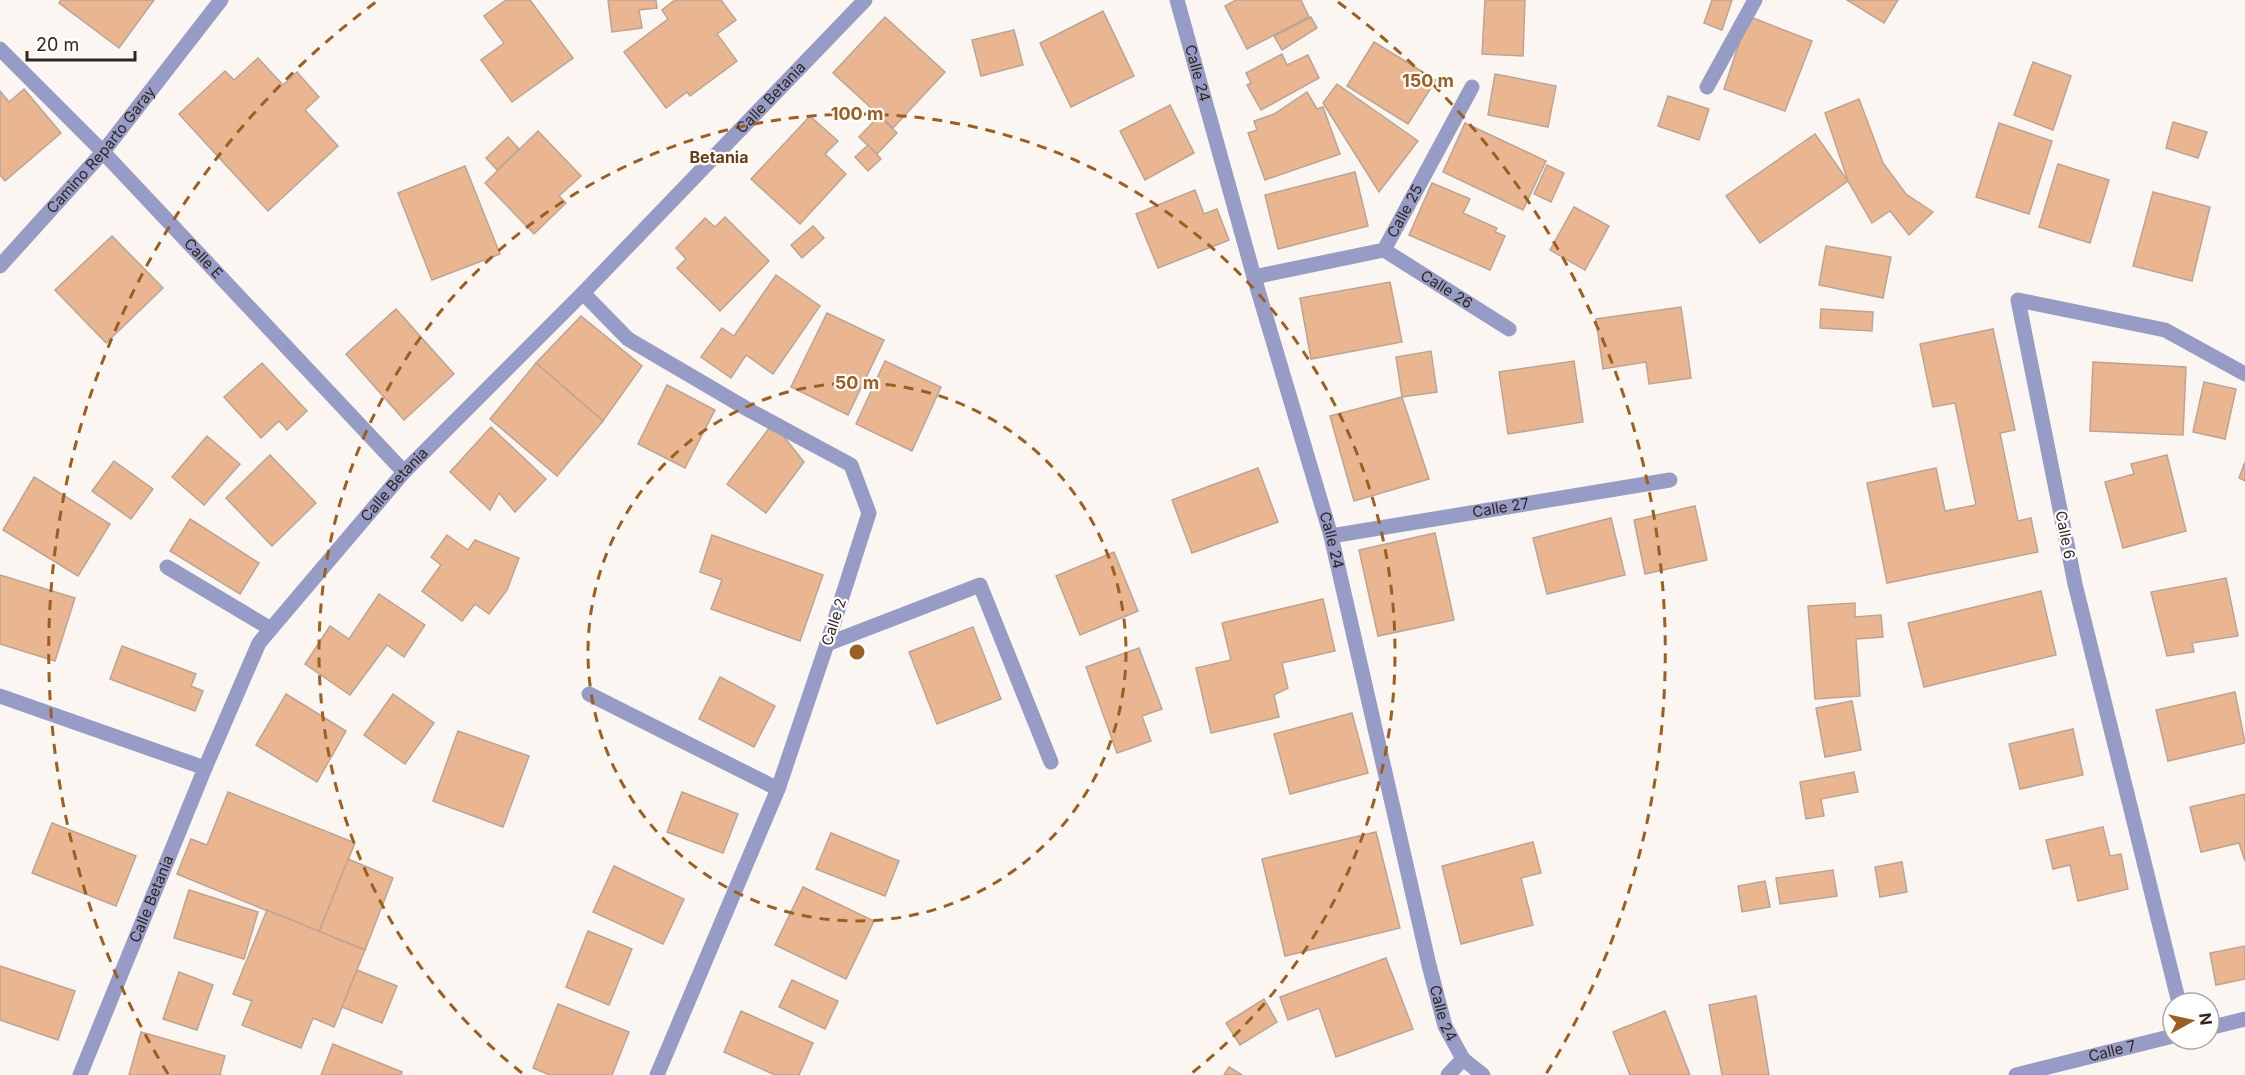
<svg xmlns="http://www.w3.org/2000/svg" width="2245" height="1075" font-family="Inter,sans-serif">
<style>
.building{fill:#e9b691;stroke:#bda492;stroke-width:1.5}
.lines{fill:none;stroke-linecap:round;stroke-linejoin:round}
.minor{stroke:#979cc6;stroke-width:15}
.ring{fill:none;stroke:#9b5f21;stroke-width:3;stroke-dasharray:10 8}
.labels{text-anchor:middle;stroke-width:4.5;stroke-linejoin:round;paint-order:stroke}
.street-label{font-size:15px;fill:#2f261f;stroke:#fff}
.neighbourhood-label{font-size:16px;font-weight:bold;fill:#673e13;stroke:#fff}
.centre{fill:#9b5f21;stroke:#fff;stroke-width:3}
.ring-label{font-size:18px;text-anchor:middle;font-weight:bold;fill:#9b5f21;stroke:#fff;stroke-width:4.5;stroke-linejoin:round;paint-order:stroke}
</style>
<rect width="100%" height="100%" fill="#fbf6f2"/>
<!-- building -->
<g class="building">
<path d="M 61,0 L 154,0 L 119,48 L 59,3 Z"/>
<path d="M 506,0 L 530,0 L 573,58 L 512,102 L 481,60 L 504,43 L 484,16 Z"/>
<path d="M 608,0 L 656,0 L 657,8 L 639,10 L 642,28 L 612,32 Z"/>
<path d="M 675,0 L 721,0 L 736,20 L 717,34 L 737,61 L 690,96 L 687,92 L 666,108 L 624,52 L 668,19 L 662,10 Z"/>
<path d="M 1236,0 L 1301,0 L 1309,17 L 1247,49 L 1225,6 Z"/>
<path d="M 1485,0 L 1525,0 L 1523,56 L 1482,54 Z"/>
<path d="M 1712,0 L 1732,0 L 1722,30 L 1704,23 Z"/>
<path d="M 1847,0 L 1898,0 L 1884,23 Z"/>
<path d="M 1103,11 L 1134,76 L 1071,107 L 1040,43 Z"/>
<path d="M 1748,16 L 1812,41 L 1785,111 L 1724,89 Z"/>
<path d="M 885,17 L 945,72 L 893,128 L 833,73 Z"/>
<path d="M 1311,17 L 1317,28 L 1282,50 L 1274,36 Z"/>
<path d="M 1014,30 L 1023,65 L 981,76 L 972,40 Z"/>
<path d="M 1374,42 L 1436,80 L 1408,124 L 1347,86 Z"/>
<path d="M 1282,54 L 1287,65 L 1308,55 L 1319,78 L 1261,110 L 1247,85 L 1251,83 L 1246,73 Z"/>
<path d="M 258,58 L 283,85 L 297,72 L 319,97 L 305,110 L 338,146 L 268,211 L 179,114 L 225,71 L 234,80 Z"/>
<path d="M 2033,62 L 2071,76 L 2053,130 L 2014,115 Z"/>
<path d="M 1495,74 L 1556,86 L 1548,127 L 1488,115 Z"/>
<path d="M 1337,84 L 1418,141 L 1379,192 L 1323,103 Z"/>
<path d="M 24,89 L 61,133 L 5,181 L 0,175 L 0,91 L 9,102 Z"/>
<path d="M 1307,92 L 1317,109 L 1323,107 L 1340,154 L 1265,180 L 1248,133 L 1257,130 L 1254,121 L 1274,114 Z"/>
<path d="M 1668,96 L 1709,109 L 1699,140 L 1658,126 Z"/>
<path d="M 1859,99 L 1883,163 L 1906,194 L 1933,212 L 1909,235 L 1890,211 L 1872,223 L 1848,181 L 1825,113 Z"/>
<path d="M 1170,105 L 1194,153 L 1145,180 L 1120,131 Z"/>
<path d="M 810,116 L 838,141 L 825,154 L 846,174 L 800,224 L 751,179 Z"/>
<path d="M 879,116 L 897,133 L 877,154 L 859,137 Z"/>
<path d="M 2173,122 L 2207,132 L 2198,158 L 2166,148 Z"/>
<path d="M 1465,123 L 1546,161 L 1523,210 L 1443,172 Z"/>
<path d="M 1999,123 L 2052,141 L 2029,214 L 1976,197 Z"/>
<path d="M 538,131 L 581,176 L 559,196 L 566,203 L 534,234 L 485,183 Z"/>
<path d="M 1815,134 L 1848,181 L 1760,243 L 1726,196 Z"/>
<path d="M 508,137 L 519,149 L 497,170 L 486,158 Z"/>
<path d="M 868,145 L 881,159 L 868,171 L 855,157 Z"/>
<path d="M 2058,164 L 2109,180 L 2090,243 L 2039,227 Z"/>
<path d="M 1547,165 L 1564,173 L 1551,202 L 1534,194 Z"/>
<path d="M 465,166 L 500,254 L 432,280 L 398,193 Z"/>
<path d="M 1355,172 L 1368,226 L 1278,249 L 1265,195 Z"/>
<path d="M 1432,183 L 1470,199 L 1463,213 L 1497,228 L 1495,232 L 1505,236 L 1490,270 L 1409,235 Z"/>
<path d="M 1195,190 L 1204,214 L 1217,209 L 1229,240 L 1158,268 L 1136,214 Z"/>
<path d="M 2153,192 L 2210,207 L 2192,281 L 2133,266 Z"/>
<path d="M 1574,207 L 1609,226 L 1585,270 L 1550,250 Z"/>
<path d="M 725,217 L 769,261 L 720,311 L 677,268 L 686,259 L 676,248 L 705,218 L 715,227 Z"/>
<path d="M 813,226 L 824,238 L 802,258 L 791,245 Z"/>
<path d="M 112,236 L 163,288 L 106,343 L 55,290 Z"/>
<path d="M 1826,246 L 1891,257 L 1883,298 L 1819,285 Z"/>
<path d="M 776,275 L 820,306 L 773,374 L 746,355 L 731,378 L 701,357 L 722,328 L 734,336 Z"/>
<path d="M 1390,282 L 1402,342 L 1311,359 L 1300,298 Z"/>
<path d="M 1681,307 L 1691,378 L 1649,384 L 1646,362 L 1603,369 L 1596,319 Z"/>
<path d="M 396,309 L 454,374 L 404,420 L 346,354 Z"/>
<path d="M 1821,309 L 1873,312 L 1872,331 L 1820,328 Z"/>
<path d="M 827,313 L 884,340 L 848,415 L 791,387 Z"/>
<path d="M 581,316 L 642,366 L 603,421 L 536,363 Z"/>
<path d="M 1993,329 L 2015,430 L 2000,433 L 2018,521 L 2031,518 L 2038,552 L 1887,583 L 1867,483 L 1936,468 L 1945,511 L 1976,505 L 1955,403 L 1933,407 L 1920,344 Z"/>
<path d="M 1431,351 L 1437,392 L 1402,397 L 1396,357 Z"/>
<path d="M 885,361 L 941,387 L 912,451 L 856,424 Z"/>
<path d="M 1574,361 L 1583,422 L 1508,434 L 1499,372 Z"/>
<path d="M 2093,362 L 2186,367 L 2183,435 L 2090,431 Z"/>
<path d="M 262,363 L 307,411 L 287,430 L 279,421 L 261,438 L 224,397 Z"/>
<path d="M 536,363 L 603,421 L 557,476 L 490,419 Z"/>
<path d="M 2204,382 L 2236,389 L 2225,439 L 2193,432 Z"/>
<path d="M 667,385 L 715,410 L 685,468 L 638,444 Z"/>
<path d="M 1402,397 L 1429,479 L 1354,501 L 1330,416 Z"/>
<path d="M 773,423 L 804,462 L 766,513 L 727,484 Z"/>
<path d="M 491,427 L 546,479 L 515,512 L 499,493 L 490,510 L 450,472 Z"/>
<path d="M 207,436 L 240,464 L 204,505 L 172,477 Z"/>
<path d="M 270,455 L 316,503 L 272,546 L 226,498 Z"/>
<path d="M 2167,455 L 2186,531 L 2123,548 L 2105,482 L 2134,474 L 2131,464 Z"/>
<path d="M 114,461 L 153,489 L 131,519 L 92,491 Z"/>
<path d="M 2245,462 L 2245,481 L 2239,478 Z"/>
<path d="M 1258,468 L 1278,522 L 1192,553 L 1172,500 Z"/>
<path d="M 34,477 L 110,524 L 78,576 L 3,530 Z"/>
<path d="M 1695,506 L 1707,560 L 1645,574 L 1634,520 Z"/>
<path d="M 1611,518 L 1625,575 L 1547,594 L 1533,538 Z"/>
<path d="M 190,519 L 259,563 L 240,594 L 170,551 Z"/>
<path d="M 1435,533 L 1454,620 L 1378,636 L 1359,550 Z"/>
<path d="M 447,535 L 468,550 L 475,540 L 519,558 L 507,590 L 489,614 L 475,604 L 462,621 L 422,591 L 441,565 L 431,557 Z"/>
<path d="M 712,535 L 823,575 L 800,641 L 711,609 L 722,580 L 700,572 Z"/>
<path d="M 1114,552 L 1138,611 L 1080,635 L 1056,576 Z"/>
<path d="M 0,575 L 75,598 L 55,661 L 0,644 Z"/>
<path d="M 2226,578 L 2238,636 L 2192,643 L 2194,652 L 2167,656 L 2151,592 Z"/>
<path d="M 2041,591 L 2056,655 L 1924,687 L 1908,623 Z"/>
<path d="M 379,594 L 425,625 L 404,657 L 387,645 L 350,695 L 305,664 L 330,626 L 349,639 Z"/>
<path d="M 1323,599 L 1335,651 L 1282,663 L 1288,688 L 1274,695 L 1279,717 L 1211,733 L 1196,668 L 1231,660 L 1222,623 Z"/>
<path d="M 1855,603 L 1855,617 L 1881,615 L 1883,637 L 1856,639 L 1860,696 L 1815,699 L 1808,606 Z"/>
<path d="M 973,627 L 1001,699 L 937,724 L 909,652 Z"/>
<path d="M 122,646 L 196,674 L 191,686 L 203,691 L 195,711 L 110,679 Z"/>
<path d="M 1139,648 L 1162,709 L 1142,716 L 1151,741 L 1117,753 L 1086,667 Z"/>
<path d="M 720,677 L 775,706 L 754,747 L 699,719 Z"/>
<path d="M 2235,692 L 2245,743 L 2168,761 L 2156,710 Z"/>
<path d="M 286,694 L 346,731 L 317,782 L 256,745 Z"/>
<path d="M 393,694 L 434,723 L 405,764 L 364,735 Z"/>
<path d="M 1852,701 L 1861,750 L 1825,757 L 1816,708 Z"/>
<path d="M 1352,713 L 1368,773 L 1290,794 L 1274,734 Z"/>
<path d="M 2073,729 L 2083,775 L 2020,789 L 2009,744 Z"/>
<path d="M 458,731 L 529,756 L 503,827 L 433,801 Z"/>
<path d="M 1854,772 L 1858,792 L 1821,799 L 1824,816 L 1806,819 L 1800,782 Z"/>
<path d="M 228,792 L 355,843 L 319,932 L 177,874 L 191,839 L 207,845 Z"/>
<path d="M 682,792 L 738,814 L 723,853 L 667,832 Z"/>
<path d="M 2245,794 L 2245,861 L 2239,843 L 2201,852 L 2190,807 Z"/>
<path d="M 52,823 L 136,856 L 116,906 L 32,873 Z"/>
<path d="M 2103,827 L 2110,856 L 2121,854 L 2128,889 L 2078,901 L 2070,865 L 2053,869 L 2046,840 Z"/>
<path d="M 1376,832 L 1400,928 L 1285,956 L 1262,859 Z"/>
<path d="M 831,833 L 899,861 L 885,896 L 816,869 Z"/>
<path d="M 1533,842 L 1541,873 L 1521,878 L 1533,925 L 1461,944 L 1442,866 Z"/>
<path d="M 348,859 L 393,878 L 365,950 L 319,932 Z"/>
<path d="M 1902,862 L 1907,892 L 1880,897 L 1875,867 Z"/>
<path d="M 614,866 L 684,899 L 663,944 L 593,912 Z"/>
<path d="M 1833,870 L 1837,896 L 1780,904 L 1776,878 Z"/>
<path d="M 1765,881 L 1770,907 L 1742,912 L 1738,886 Z"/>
<path d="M 803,887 L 874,921 L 846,979 L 775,945 Z"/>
<path d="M 189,890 L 258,912 L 244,959 L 174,938 Z"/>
<path d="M 267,910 L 365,950 L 334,1027 L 313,1018 L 301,1048 L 242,1025 L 252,1001 L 233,994 Z"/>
<path d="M 588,931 L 632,949 L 609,1005 L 566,987 Z"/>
<path d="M 2245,946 L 2245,979 L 2216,985 L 2210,953 Z"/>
<path d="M 1386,958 L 1413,1029 L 1336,1057 L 1319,1008 L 1288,1020 L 1280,997 Z"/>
<path d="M 0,966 L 75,991 L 58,1040 L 0,1020 Z"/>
<path d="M 357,970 L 397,986 L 382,1023 L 342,1007 Z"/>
<path d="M 179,972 L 213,985 L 197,1030 L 163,1019 Z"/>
<path d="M 792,980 L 838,1001 L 825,1029 L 779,1007 Z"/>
<path d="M 1756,996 L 1769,1075 L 1722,1075 L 1709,1005 Z"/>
<path d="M 1264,999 L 1277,1022 L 1240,1045 L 1226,1023 Z"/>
<path d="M 558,1004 L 629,1032 L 612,1075 L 550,1075 L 533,1068 Z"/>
<path d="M 741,1011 L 813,1043 L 799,1075 L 775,1075 L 724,1052 Z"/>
<path d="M 1665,1011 L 1690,1075 L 1630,1075 L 1613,1032 Z"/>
<path d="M 141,1032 L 225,1056 L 220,1074 L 222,1075 L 129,1075 Z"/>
<path d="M 333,1044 L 402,1072 L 401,1075 L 321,1075 Z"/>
<path d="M 1229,1067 L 1242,1075 L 1224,1075 Z"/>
</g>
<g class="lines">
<!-- minor -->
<g class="minor">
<path id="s1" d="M 1177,0 L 1254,277 L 1331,536 L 1429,965 L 1445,1026 L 1463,1059 L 1483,1075"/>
<path id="s2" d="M 0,49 L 103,152 L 404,472"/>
<path d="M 1707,87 L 1755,0"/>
<path id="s3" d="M 1384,250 L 1509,329"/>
<path id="s4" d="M 0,266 L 103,152 L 221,0"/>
<path id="s5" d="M 1254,277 L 1384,250 L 1472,87"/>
<path d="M 583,293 L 628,339 L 749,410 L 851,465 L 869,513 L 827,644 L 778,789 L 657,1075"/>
<path id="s6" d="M 1331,536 L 1670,480"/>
<path d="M 167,567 L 271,629"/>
<path d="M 827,644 L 980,585 L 1051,762"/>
<path d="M 589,694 L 778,789"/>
<path d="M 0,696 L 205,768"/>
<path d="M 2179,1003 L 2075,584 L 2018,300 L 2165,330 L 2245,374"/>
<path d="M 2209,1028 L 2245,1019"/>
<path id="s7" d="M 80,1075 L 205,768 L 259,643 L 404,472 L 583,293 L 865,0"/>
<path d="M 1448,1075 L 1463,1059"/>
<path id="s8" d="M 2016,1075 L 2173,1036"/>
</g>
</g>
<!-- distance rings -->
<g class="ring">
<circle cx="857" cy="652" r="269"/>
<path d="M522 1073A538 538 0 1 1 1192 1073"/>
<path d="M168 1074A808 808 0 0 1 376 2M1338 2A808 808 0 0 1 1546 1074"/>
</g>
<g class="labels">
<!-- street labels -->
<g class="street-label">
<text dy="5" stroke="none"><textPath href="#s1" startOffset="76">Calle 24</textPath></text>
<text dy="5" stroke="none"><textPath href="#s7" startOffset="1216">Calle Betania</textPath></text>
<text dy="5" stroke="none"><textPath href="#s4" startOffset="154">Camino Reparto Garay</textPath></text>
<text dy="5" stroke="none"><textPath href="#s5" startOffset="177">Calle 25</textPath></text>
<text dy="5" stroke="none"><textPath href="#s2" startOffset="292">Calle E</textPath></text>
<text dy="5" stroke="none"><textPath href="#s3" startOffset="74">Calle 26</textPath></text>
<text dy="5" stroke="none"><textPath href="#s7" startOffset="676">Calle Betania</textPath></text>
<text dy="5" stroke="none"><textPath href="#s6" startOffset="172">Calle 27</textPath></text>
<text transform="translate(2065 535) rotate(79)" y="5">Calle 6</text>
<text dy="5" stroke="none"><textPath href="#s1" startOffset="562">Calle 24</textPath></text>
<text transform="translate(834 622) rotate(-72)" y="5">Calle 2</text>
<text dy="5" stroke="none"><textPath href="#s7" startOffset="190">Calle Betania</textPath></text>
<text dy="5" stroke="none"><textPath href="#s1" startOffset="1048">Calle 24</textPath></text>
<text dy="5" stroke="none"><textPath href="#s8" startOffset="99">Calle 7</textPath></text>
</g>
<!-- neighbourhood labels -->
<g class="neighbourhood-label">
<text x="719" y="163">Betania</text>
</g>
</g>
<circle cx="857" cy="652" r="9" class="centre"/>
<g class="ring-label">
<text x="1428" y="87">150 m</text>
<text x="857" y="120">100 m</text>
<text x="857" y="389">50 m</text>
</g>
<!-- north arrow -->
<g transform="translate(2191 1021) rotate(82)"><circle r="28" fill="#ffffff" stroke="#aca8a5" stroke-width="1.5"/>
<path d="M0-4.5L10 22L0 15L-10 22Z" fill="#9b5f21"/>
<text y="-9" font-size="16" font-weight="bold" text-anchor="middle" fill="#2f261f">N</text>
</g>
<!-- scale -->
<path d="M27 51v9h108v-9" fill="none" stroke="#2f261f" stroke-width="3"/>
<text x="36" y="51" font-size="18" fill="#2f261f" stroke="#ffffff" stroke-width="4.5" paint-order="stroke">20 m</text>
</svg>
